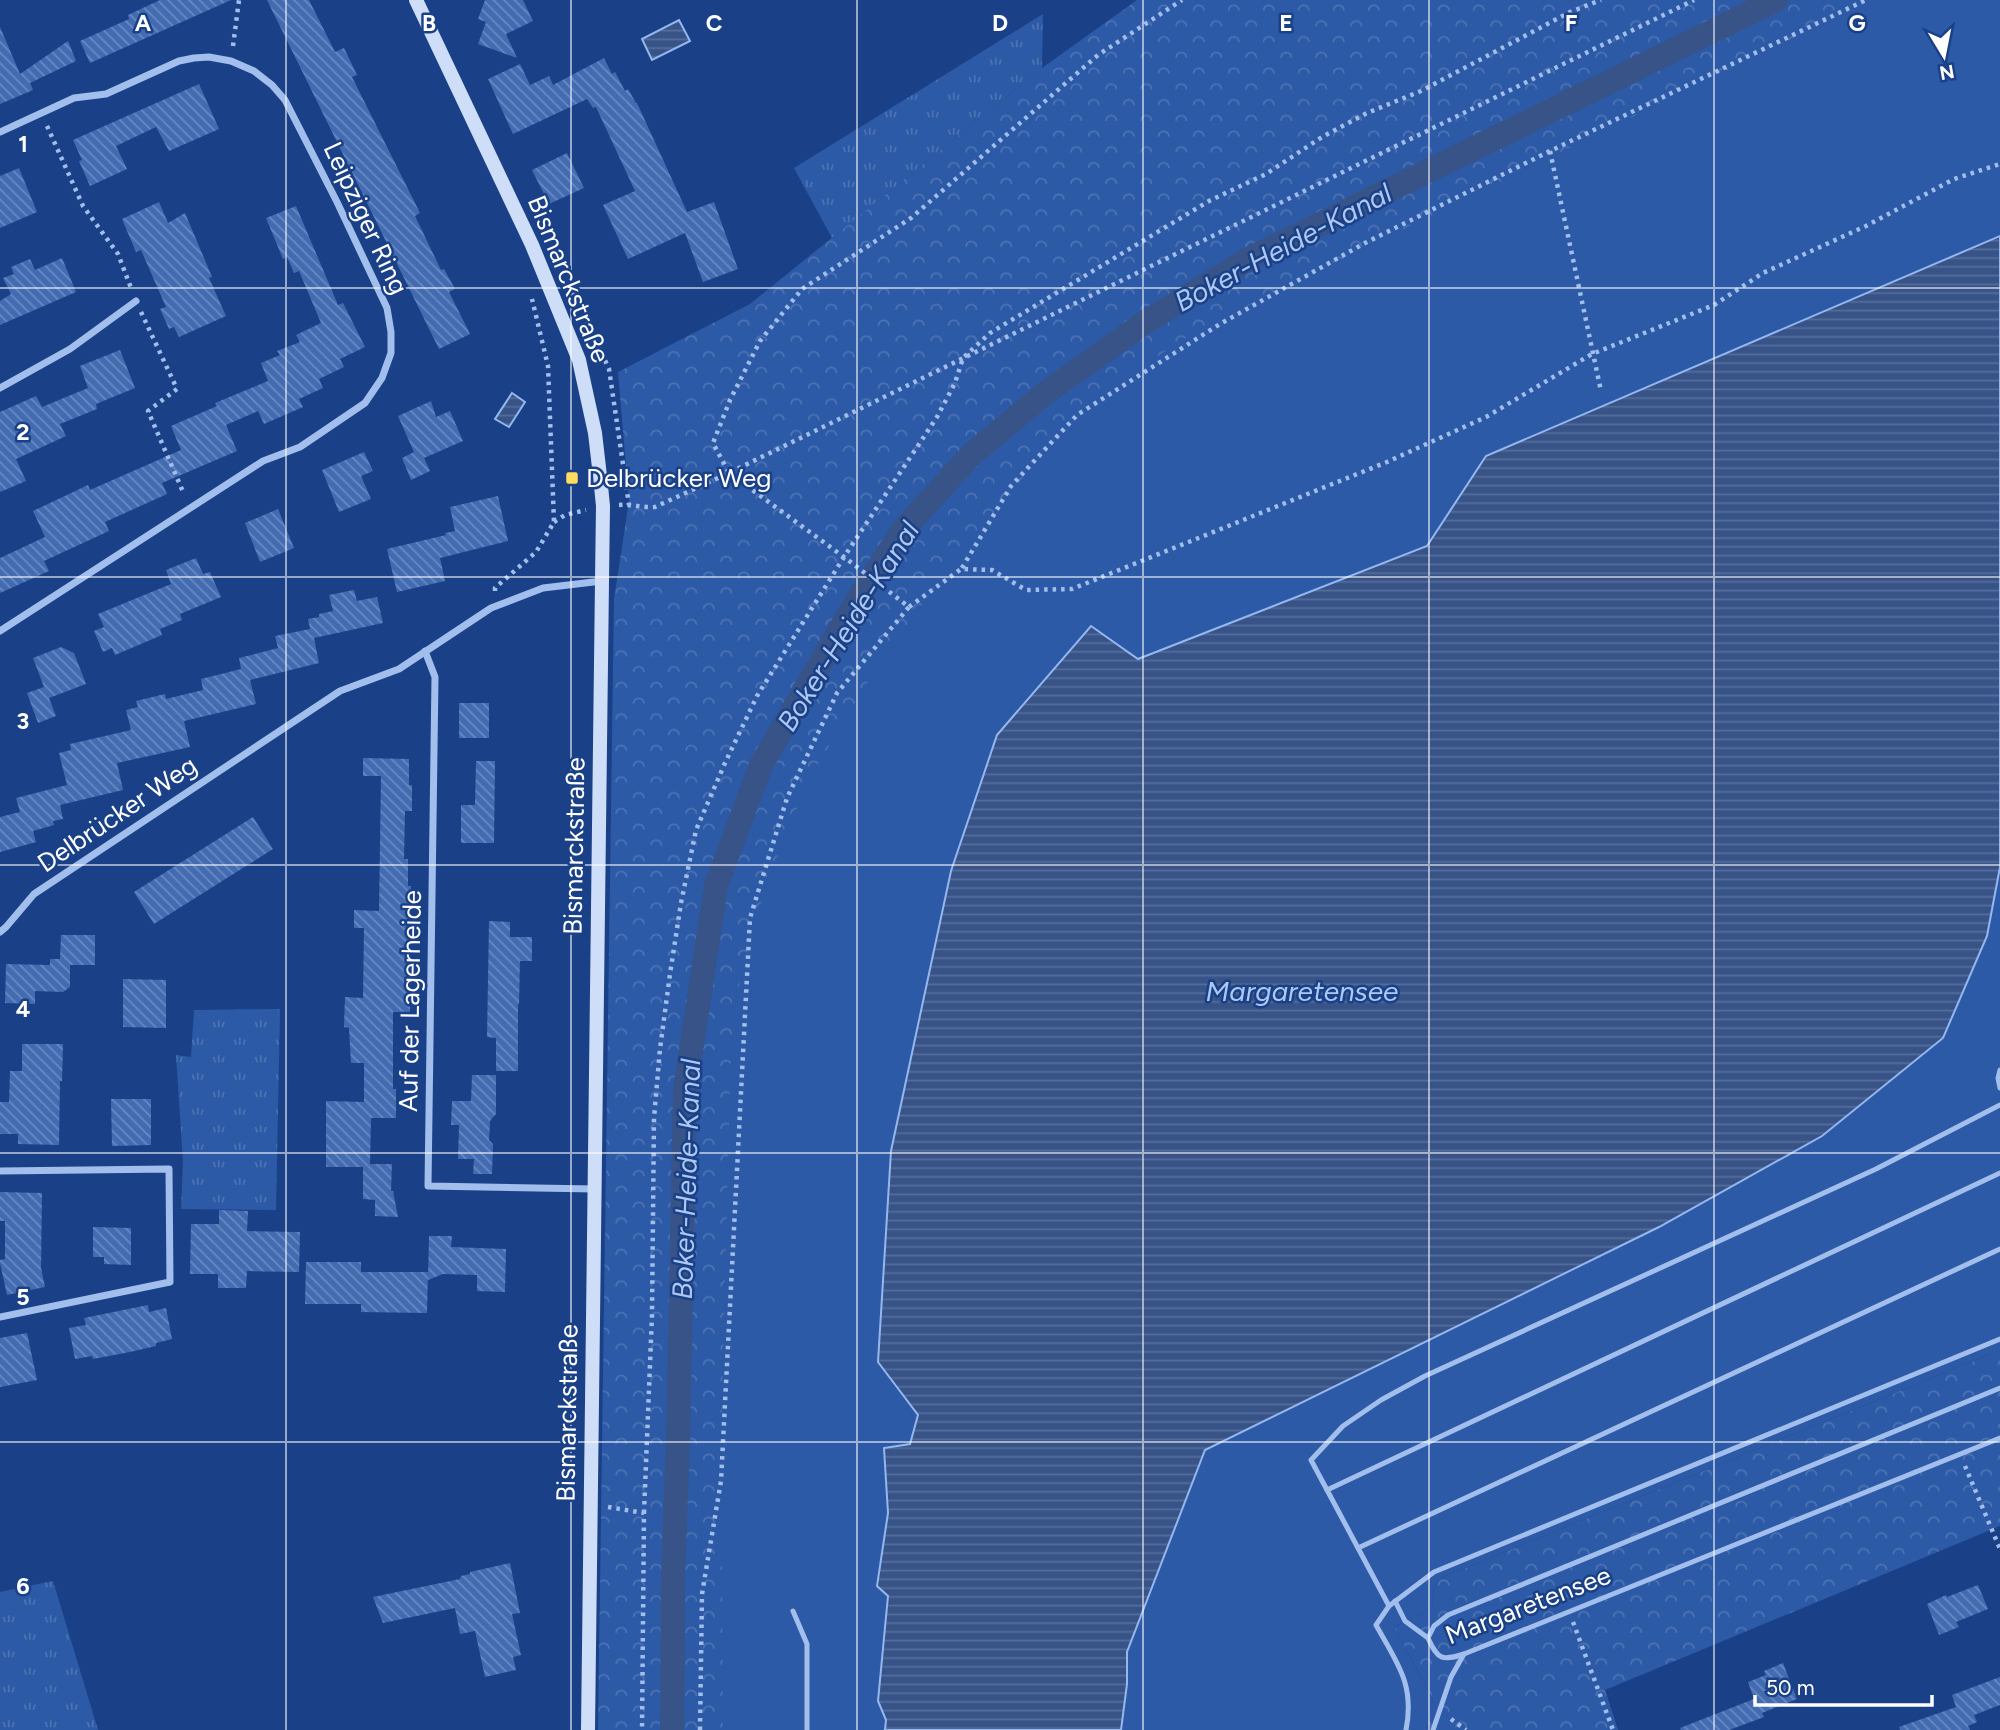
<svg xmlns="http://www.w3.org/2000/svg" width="2000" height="1730" font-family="Figtree,sans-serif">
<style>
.grass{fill:url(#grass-tufts)}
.forest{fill:url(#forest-crowns)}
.park{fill:#2d5aa6}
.water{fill:url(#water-rules);stroke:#95b7ef;stroke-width:2}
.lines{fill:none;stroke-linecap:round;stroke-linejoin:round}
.canal{stroke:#375388;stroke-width:24}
.building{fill:url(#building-back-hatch)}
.path{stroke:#a2beec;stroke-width:4.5;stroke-dasharray:3.5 5;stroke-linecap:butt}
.service{stroke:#a2beec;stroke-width:5}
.minor{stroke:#a2beec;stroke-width:7}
.secondary{stroke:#cedef9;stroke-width:14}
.grid{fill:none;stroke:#fff;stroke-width:2;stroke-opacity:0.55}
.poi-dot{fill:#ffdd5e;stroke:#1a4188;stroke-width:2.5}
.labels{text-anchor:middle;stroke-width:5;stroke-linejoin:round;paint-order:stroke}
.street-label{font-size:26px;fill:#fff;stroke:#1a4188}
.poi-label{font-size:26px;fill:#fff;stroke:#1a4188;text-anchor:start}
.water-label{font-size:28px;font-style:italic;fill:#aec8f4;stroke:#1a4188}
.grid-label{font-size:23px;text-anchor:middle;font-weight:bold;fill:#fff;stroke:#1a4188;stroke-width:5;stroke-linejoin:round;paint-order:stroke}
</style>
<defs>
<pattern id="grass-tufts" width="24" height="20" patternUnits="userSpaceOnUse" patternTransform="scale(1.75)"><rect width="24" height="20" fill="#2d5aa6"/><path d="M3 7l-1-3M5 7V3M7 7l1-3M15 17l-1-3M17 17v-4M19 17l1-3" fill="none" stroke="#4c73b3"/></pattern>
<pattern id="forest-crowns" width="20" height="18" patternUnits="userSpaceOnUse" patternTransform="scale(1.75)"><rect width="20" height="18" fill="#2d5aa6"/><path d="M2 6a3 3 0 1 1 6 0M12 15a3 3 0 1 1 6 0" fill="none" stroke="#4c73b3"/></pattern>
<pattern id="water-rules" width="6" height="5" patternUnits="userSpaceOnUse" patternTransform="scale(1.75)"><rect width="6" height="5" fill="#375388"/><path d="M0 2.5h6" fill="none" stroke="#556d9a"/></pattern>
<pattern id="building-back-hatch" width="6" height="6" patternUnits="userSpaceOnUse" patternTransform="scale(1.75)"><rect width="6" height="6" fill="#436bb1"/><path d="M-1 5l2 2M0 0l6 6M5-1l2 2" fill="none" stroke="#6989c1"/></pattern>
</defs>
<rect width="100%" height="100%" fill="#1a4188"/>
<!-- grass -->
<g class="grass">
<path d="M 1043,14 L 1042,68 L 832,238 L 794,168 Z"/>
<path d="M 280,1009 L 276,1210 L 181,1209 L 183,1161 L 176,1055 L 191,1057 L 194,1010 Z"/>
<path d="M 53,1581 L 98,1730 L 0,1730 L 0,1592 Z"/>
</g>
<!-- forest -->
<g class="forest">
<path d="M 1137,0 L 2000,0 L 724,1637 L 723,1730 L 598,1730 L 614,599 L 629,501 L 618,372 L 750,304 L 1042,68 Z"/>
<path d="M 2000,1350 L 2000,1526 L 1605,1690 L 1618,1730 L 1426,1730 L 1433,1699 L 1394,1627 L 1432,1607 L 1434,1586 L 1441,1578 Z"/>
</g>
<!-- park -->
<g class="park">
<path d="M 1871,0 L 2000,0 L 2000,371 L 918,1415 L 910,1444 L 884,1448 L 888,1513 L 877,1585 L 888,1595 L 878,1701 L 886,1720 L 885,1730 L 723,1730 L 722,1551 L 718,1551 L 731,1048 L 735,1002 L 748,949 L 764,893 L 789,826 L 818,764 L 877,667 L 932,591 L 1009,497 L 1032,465 L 1098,403 L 1152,360 L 1200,329 Z"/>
<path d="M 2000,867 L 2000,1350 L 1441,1578 L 1434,1586 L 1432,1607 L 1394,1627 L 1433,1699 L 1426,1730 L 1121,1730 L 1127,1684 L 1127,1652 L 1205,1450 L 1659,1227 L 1987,936 Z"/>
</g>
<!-- water -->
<g class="water">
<path d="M 679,20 L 690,41 L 652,60 L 642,39 Z"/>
<path d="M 2000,236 L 2000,867 L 1987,936 L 1943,1038 L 1822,1136 L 1659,1227 L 1205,1450 L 1127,1652 L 1127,1684 L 1121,1730 L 885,1730 L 886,1720 L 878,1701 L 888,1596 L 877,1586 L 888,1513 L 884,1448 L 910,1444 L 918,1415 L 878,1362 L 891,1151 L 951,871 L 997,735 L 1091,626 L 1138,659 L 1427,546 L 1486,456 Z"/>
<path d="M 512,393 L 525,402 L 509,427 L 495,419 Z"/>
</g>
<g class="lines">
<!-- canal -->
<path class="canal" d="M 672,1730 L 673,1576 L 678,1440 L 685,1090 L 716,886 L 761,765 L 856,602 L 903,530 L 972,454 L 1044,394 L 1144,323 L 1249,259 L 1776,0"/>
</g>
<!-- building -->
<g class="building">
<path d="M 160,0 L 231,0 L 90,63 L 80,41 L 129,19 L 128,15 Z"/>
<path d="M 267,0 L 309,0 L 335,52 L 344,48 L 357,75 L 352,77 L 420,213 L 415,216 L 441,270 L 444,269 L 455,289 L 449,292 L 470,334 L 439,349 Z"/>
<path d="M 485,0 L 523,0 L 533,21 L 506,34 L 517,58 L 478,44 L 486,22 L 478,19 Z"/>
<path d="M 0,27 L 20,74 L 68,41 L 76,61 L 30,83 L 33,90 L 0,104 Z"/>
<path d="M 604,58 L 612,74 L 615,72 L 625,91 L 628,89 L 636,103 L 637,103 L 687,212 L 714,202 L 738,269 L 703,282 L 685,233 L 628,259 L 603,205 L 635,191 L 596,107 L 593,108 L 587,99 L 513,134 L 488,79 L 520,64 L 530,85 L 549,76 L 553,85 Z"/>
<path d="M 199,84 L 219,129 L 169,151 L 156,127 L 116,146 L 127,169 L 90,186 L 79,161 L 82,160 L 73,140 Z"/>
<path d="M 567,153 L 584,188 L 549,204 L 532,170 Z"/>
<path d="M 19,168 L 37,212 L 0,228 L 0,176 Z"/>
<path d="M 159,202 L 168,223 L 185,213 L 212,277 L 209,278 L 226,316 L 179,337 L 174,327 L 169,329 L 160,309 L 166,307 L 141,250 L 136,252 L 122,219 Z"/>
<path d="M 296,206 L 338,305 L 343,303 L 365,347 L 340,359 L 344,367 L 319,379 L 323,388 L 299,399 L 303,407 L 264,424 L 258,411 L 226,425 L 237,451 L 162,483 L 167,494 L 105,522 L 109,531 L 44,561 L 49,571 L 0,593 L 0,558 L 45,537 L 33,511 L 88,485 L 90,490 L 181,450 L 171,426 L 217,406 L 215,403 L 268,381 L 261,363 L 280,355 L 277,351 L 300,342 L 296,335 L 321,323 L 299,271 L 294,273 L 287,257 L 283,259 L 266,218 Z"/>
<path d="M 62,258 L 76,292 L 0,325 L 0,301 L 11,294 L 3,278 L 14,274 L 11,267 L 30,259 L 35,270 Z"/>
<path d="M 120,350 L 135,388 L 96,404 L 97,409 L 60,424 L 66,436 L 16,459 L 26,481 L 0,492 L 0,412 L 36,396 L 42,407 L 88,388 L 80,366 Z"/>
<path d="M 431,401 L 436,417 L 450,411 L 463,441 L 424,458 L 430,471 L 411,480 L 402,458 L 414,452 L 398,416 Z"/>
<path d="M 364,452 L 373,471 L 361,476 L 371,499 L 339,512 L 322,470 Z"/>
<path d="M 498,496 L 508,541 L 440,558 L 445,581 L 397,592 L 387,549 L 446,535 L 445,533 L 455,531 L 450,507 Z"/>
<path d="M 278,509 L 294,548 L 260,562 L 245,523 Z"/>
<path d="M 196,558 L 203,574 L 210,572 L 221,597 L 180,614 L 182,620 L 160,629 L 162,635 L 115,655 L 112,648 L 103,652 L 94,631 L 104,627 L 98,614 L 171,584 L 166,570 Z"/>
<path d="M 354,590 L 357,601 L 377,597 L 383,623 L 314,638 L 319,663 L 250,680 L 256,704 L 184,721 L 190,747 L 117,763 L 123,790 L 60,805 L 63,819 L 53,821 L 54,825 L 33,831 L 36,842 L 0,852 L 0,817 L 20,812 L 16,798 L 67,785 L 59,753 L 71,750 L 70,744 L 131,730 L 126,710 L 138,707 L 136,701 L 165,694 L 166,699 L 203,690 L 201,679 L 241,669 L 239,658 L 278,648 L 275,636 L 310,629 L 308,619 L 319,617 L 319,614 L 333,611 L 329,595 Z"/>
<path d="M 61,647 L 74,653 L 86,684 L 49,698 L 56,716 L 38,723 L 27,693 L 44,687 L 33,658 Z"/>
<rect x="459" y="703" width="30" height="35"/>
<path d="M 363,758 L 409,759 L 409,785 L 412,785 L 412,811 L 405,811 L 404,859 L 408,859 L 408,886 L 411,886 L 410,1012 L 393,1012 L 393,1089 L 396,1089 L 396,1118 L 371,1118 L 370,1164 L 392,1164 L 391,1191 L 393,1191 L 398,1217 L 375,1216 L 375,1200 L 363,1199 L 363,1167 L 326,1167 L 326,1101 L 364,1102 L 364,1063 L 351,1063 L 349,1028 L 344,1027 L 345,997 L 363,998 L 364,928 L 354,928 L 354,910 L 379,911 L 381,776 L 363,776 Z"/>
<path d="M 476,761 L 495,761 L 494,843 L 461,843 L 461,805 L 475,805 Z"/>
<path d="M 253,817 L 273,849 L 154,924 L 134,892 Z"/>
<path d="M 489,921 L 510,922 L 510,937 L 532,937 L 532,961 L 520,961 L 519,1004 L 518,1004 L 518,1071 L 496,1071 L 496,1038 L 487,1037 Z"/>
<path d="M 61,935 L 95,935 L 95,965 L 70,965 L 70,987 L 63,992 L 35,991 L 35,1004 L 5,1003 L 6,964 L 50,965 L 50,959 L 60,959 Z"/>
<path d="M 123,979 L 166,980 L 166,1028 L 123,1027 Z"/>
<path d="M 22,1044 L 63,1044 L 62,1081 L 60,1081 L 59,1145 L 18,1144 L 18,1134 L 0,1134 L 0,1102 L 9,1102 L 10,1071 L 22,1071 Z"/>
<path d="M 472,1075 L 496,1075 L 496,1114 L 490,1121 L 489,1140 L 493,1144 L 492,1174 L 473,1174 L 474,1159 L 458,1159 L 459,1125 L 451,1125 L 452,1101 L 471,1101 Z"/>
<path d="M 111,1099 L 151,1099 L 151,1145 L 112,1146 Z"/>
<path d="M 0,1192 L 42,1193 L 41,1268 L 45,1287 L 7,1295 L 0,1263 L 0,1260 L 5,1259 L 5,1221 L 0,1221 Z"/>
<path d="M 219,1210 L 248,1211 L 247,1231 L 300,1232 L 299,1272 L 247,1271 L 246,1288 L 218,1288 L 218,1274 L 190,1274 L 191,1224 L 219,1224 Z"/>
<path d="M 93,1227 L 131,1228 L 131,1265 L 104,1264 L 104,1257 L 93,1257 Z"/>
<path d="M 429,1236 L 452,1236 L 451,1247 L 506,1249 L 505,1292 L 477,1291 L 477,1275 L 443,1274 L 428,1280 Z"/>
<path d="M 306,1262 L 361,1262 L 361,1272 L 428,1272 L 427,1313 L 361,1312 L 361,1304 L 305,1304 Z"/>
<path d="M 148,1305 L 149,1312 L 166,1308 L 172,1339 L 156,1343 L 156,1346 L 130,1352 L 93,1359 L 92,1356 L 75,1359 L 69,1328 L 86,1325 L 84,1318 Z"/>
<path d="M 27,1333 L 37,1380 L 0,1387 L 0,1338 Z"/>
<path d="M 510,1563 L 520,1613 L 512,1614 L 521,1655 L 513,1657 L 516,1670 L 485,1677 L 475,1631 L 460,1634 L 455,1608 L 383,1623 L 373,1597 L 460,1579 L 461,1576 L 470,1574 L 470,1572 Z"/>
<path d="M 1978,1585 L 1988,1609 L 1956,1622 L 1959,1627 L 1939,1635 L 1927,1604 L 1946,1595 L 1947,1597 Z"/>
<path d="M 1783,1663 L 1797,1699 L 1762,1713 L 1764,1717 L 1729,1730 L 1681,1730 L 1680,1728 L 1754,1699 L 1748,1682 L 1766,1675 L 1764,1671 Z"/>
<path d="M 2000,1677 L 2000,1705 L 1974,1715 L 1977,1722 L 1968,1726 L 1970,1730 L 1900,1730 L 1899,1727 L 1956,1707 L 1952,1695 Z"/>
</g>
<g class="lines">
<!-- path -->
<g class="path">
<path d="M 233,46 L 239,0"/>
<path d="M 47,126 L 83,206 L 118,254 L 131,288"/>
<path d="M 1550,151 L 1601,391"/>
<path d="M 573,291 L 609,369 L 629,505"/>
<path d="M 141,312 L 177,389 L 148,411 L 184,494"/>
<path d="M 619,505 C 631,504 643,508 655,507 L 729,473 L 1694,0"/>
<path d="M 554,522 L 565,515 L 586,510"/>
<path d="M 962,568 L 1011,486 L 1077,415 L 1220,324 L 1365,243 L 1550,151 L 1866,0"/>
<path d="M 495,591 L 495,588 L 536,552 L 554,522 L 548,366 L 532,299"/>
<path d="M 909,607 L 961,569 L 992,570 L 1026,590 L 1072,589 L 1387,462 L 1486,417 L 1592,354 L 1714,305 L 1763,273 L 1866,226 L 1954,179 L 2000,164"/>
<path d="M 1965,1466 L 2000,1549"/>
<path d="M 608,1507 L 644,1513 L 642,1730"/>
<path d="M 644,1513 L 652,1315 L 654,1118 L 660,1049 L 670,974 L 681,903 L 696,830 L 725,763 L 757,696 L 844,557 L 937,417 L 955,383 L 963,358 L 990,333 L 1209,201 L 1266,174 L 1322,137 L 1367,113 L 1421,91 L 1570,12 L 1601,0"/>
<path d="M 1573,1622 L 1613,1730"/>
<path d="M 1451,1719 L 1466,1730"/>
<path d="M 700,1730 L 702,1594 L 721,1481 L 750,918 L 787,798 L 837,693 L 909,607 L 844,557 L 729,473 L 713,443 L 730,400 L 760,341 L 802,289 L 911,218 L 1098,55 L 1182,0"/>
</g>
<!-- service -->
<g class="service">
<path d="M 2000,1070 L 1998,1078 L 2000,1088"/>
<path d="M 2000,1388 L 1448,1615 L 1434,1626 L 1428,1638 C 1438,1660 1442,1661 1464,1654 L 2000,1438"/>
<path d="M 1327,1490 L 2000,1173"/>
<path d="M 1358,1548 L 2000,1249"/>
<path d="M 1395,1601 L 1405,1621 L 1428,1638"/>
<path d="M 1389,1606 L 1434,1572 L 2000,1339"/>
<path d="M 793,1611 L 807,1644 L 807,1730"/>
<path d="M 1406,1730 C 1415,1684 1397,1663 1376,1625 L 1389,1606 L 1311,1460 L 1343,1426 L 1381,1400 L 1425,1376 L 1876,1169 L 2000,1105"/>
<path d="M 1433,1730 L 1451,1677 L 1464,1654"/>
</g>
<!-- minor -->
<g class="minor">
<path d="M 0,132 L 74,98 L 106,94 L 179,61 L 194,58 L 209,57 L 231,61 L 254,71 L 272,85 L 285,100 L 337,202 L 387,308 L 391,332 L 391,353 L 382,378 L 365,403 L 300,447 L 263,461 L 0,631"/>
<path d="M 0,388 L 70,349 L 136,301"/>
<path d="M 425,651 L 435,677 L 428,1186 L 594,1189"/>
<path d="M 0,932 L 6,927 L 34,894 L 340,691 L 399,669 L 491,608 L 543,588 L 602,581"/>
<path d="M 0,1171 L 169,1169 L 170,1282 L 0,1317"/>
</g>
<!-- secondary -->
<path class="secondary" d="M 416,0 L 532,245 L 579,360 L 595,433 L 600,476 L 603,506 L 602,581 L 588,1730"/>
</g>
<!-- grid -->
<path class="grid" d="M 286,0 L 286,1730M 571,0 L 571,1730M 857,0 L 857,1730M 1143,0 L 1143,1730M 1429,0 L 1429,1730M 1714,0 L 1714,1730M 0,288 L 2000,288M 0,577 L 2000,577M 0,865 L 2000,865M 0,1153 L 2000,1153M 0,1442 L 2000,1442"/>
<!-- markers -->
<rect class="poi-dot" x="565" y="471" width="14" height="14" rx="3.5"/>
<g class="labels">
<!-- street labels -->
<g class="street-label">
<text transform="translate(366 218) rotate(65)" y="9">Leipziger Ring</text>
<text transform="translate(569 279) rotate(68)" y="9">Bismarckstraße</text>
<text transform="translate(117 814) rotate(-34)" y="9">Delbrücker Weg</text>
<text transform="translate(574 846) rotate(-89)" y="9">Bismarckstraße</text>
<text transform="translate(410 1001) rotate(-89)" y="9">Auf der Lagerheide</text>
<text transform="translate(567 1413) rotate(-89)" y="9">Bismarckstraße</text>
<text transform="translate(1528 1605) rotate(-21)" y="9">Margaretensee</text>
</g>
<!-- poi labels -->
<g class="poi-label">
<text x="586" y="487">Delbrücker Weg</text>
</g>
<!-- water labels -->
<g class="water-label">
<text transform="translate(1283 247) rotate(-28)" y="10">Boker-Heide-Kanal</text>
<text transform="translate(848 626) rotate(-58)" y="10">Boker-Heide-Kanal</text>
<text x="1302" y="1001">Margaretensee</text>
<text transform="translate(686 1179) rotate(-88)" y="10">Boker-Heide-Kanal</text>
</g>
</g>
<g class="grid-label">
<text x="143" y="31">A</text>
<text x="429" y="31">B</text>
<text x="714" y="31">C</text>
<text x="1000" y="31">D</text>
<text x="1286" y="31">E</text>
<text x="1571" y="31">F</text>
<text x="1857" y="31">G</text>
<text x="23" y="152">1</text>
<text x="23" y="440">2</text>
<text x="23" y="729">3</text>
<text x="23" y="1017">4</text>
<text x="23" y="1305">5</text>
<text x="23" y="1594">6</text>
</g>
<!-- north arrow -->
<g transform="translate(1944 56) rotate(170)" stroke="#1a4188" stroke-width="5" paint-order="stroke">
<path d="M0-5L12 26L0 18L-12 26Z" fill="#ffffff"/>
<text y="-10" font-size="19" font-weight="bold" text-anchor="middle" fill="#ffffff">N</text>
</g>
<!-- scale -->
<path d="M1755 1695v10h177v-10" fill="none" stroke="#ffffff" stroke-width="3.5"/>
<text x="1766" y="1695" font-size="21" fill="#ffffff" stroke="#1a4188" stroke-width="5" paint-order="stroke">50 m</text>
</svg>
